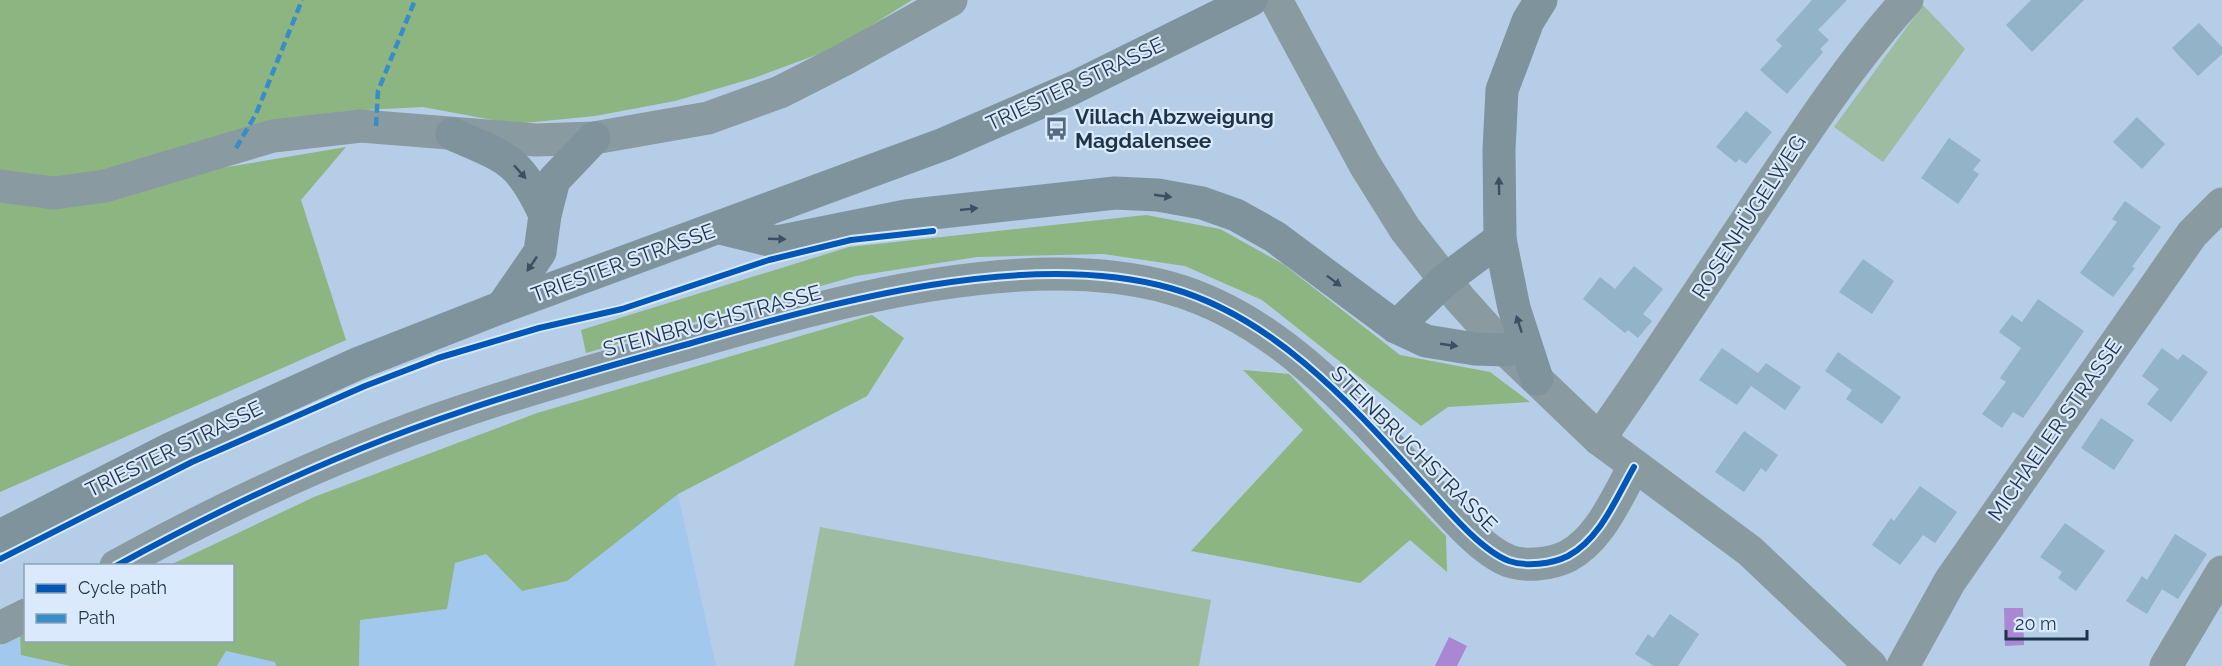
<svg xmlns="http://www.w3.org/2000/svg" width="2222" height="666" font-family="Raleway,sans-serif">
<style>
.built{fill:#a3c8ee}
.green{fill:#9ebca1}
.forest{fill:#8db581}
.water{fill:#a987d2}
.building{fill:#92b3c8}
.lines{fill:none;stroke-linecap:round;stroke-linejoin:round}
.minor{stroke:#899aa0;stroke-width:33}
.major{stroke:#7f939c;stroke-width:33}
.quiet{stroke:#378cca;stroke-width:4.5;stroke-dasharray:9 4.5;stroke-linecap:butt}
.cycleway-casing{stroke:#daeafc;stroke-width:10}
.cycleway{stroke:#0057b8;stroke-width:6}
.oneway{fill:#3b5063}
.labels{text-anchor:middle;stroke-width:4.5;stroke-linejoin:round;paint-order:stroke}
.street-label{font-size:21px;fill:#1e344b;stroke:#daeafc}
.poi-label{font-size:21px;font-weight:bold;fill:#1e344b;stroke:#daeafc;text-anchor:start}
</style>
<rect width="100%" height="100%" fill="#b5cde6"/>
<!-- built -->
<g class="built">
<path d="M 678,494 L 716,666 L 359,666 L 360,620 L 447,609 L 455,563 L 486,554 L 522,590 L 567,581 Z"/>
<path d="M 20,636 L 22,655 L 70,666 L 0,666 L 0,647 Z"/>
<path d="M 225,651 L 276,662 L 276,666 L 218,666 Z"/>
</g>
<!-- green -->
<g class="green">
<path d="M 1923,5 L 1965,49 L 1883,162 L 1834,127 Z"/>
<path d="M 820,527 L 1211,600 L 1199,666 L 794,666 Z"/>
</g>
<!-- forest -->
<g class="forest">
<path d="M 0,0 L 912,0 L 835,48 L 754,78 L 675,101 L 595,116 L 514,124 L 423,107 L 345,111 L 77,181 L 0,173 Z"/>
<path d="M 346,147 L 301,200 L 346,340 L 0,492 L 0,203 L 75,204 L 210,170 Z"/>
<path d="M 1146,215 L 1220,229 L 1283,264 L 1400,355 L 1490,372 L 1530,402 L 1448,407 L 1421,426 L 1262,300 L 1185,266 L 1103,254 L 977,257 L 856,276 L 586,353 L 581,330 L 849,247 Z"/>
<path d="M 872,315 L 904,338 L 867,396 L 678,494 L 567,581 L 522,591 L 486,554 L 455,563 L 447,609 L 360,620 L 359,666 L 276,666 L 275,662 L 226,651 L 217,666 L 70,666 L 21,655 L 20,636 L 25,634 L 26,640 L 232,640 L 232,566 L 170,565 L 314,497 L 537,413 Z"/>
<path d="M 1243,370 L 1289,374 L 1446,536 L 1447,572 L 1410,540 L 1360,583 L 1191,551 L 1303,430 Z"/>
</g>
<!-- water -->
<g class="water">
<path d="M 2004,608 L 2023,608 L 2024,645 L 2005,646 Z"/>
<path d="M 1449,637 L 1467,646 L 1457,666 L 1435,666 Z"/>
</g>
<!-- building -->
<g class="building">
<path d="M 1812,0 L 1847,0 L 1818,30 L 1829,40 L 1820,49 L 1823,52 L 1787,94 L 1760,70 L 1782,46 L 1776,40 Z"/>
<path d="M 2031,0 L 2084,0 L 2032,52 L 2006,25 Z"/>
<path d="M 2199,23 L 2222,47 L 2222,54 L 2198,76 L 2172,48 Z"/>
<path d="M 1746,111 L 1772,132 L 1746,164 L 1739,159 L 1736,163 L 1716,147 Z"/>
<path d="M 2137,117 L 2165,144 L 2142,169 L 2113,142 Z"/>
<path d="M 1949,138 L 1981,160 L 1973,170 L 1979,174 L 1958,204 L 1921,178 Z"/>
<path d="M 2125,201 L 2161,227 L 2132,267 L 2135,268 L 2113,297 L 2080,273 L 2117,222 L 2112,219 Z"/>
<path d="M 1863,259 L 1894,281 L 1872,314 L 1839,292 Z"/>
<path d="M 1634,266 L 1663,289 L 1643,314 L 1652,321 L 1638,338 L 1628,330 L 1625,333 L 1583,299 L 1600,277 L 1615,289 Z"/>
<path d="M 2038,299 L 2084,331 L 2023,418 L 2013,412 L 2002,428 L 1982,414 L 2006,382 L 2000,378 L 2021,348 L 1999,332 L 2012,315 L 2022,322 Z"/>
<path d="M 1722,348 L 1758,373 L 1766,363 L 1801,387 L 1785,410 L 1751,386 L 1737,405 L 1699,380 Z"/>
<path d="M 2162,348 L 2178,360 L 2183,354 L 2208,372 L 2171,422 L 2147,404 L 2159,389 L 2142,376 Z"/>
<path d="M 1838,352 L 1901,397 L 1882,424 L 1846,399 L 1852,390 L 1825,371 Z"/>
<path d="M 2101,418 L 2134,440 L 2114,470 L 2081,448 Z"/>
<path d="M 1744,431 L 1778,455 L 1766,472 L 1761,468 L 1744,492 L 1715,472 Z"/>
<path d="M 1920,486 L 1957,512 L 1935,543 L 1923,535 L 1900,565 L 1872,545 L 1891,518 L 1894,521 Z"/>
<path d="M 2065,523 L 2105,551 L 2076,591 L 2058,578 L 2062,572 L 2040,557 Z"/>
<path d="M 2175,534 L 2207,554 L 2178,599 L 2160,588 L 2162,589 L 2147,614 L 2126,601 L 2142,576 L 2147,580 Z"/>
<path d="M 1670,614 L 1699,634 L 1678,666 L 1654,666 L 1635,654 L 1648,634 L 1653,638 Z"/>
</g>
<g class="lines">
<!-- minor -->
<g class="minor">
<path d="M 1276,0 L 1365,165 L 1405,229 L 1460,299 L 1506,350 L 1599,439 L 1750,551 L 1871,666"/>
<path d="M 0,186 L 54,193 L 105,186 L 273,136 L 361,126 L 536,140 L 594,138 L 708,118 L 780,92 L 843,60 L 951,0"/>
<path d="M 1599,439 C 1652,364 1703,286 1754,209 C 1802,137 1849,64 1907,0"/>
<path d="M 116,566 C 227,505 343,451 463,411 C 539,385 617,364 695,342 C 834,302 1027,248 1170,288 C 1274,317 1350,403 1420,480 C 1443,504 1478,549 1509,561 C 1526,567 1552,564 1568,556 C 1601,538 1616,498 1634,467"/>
<path d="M 0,628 L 26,615"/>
<path d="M 1903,666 L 1950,581 L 2192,234 L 2222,204"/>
<path d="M 2166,666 L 2222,572"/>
</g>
<!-- major -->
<g class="major">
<path d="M 452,134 C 506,158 519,158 545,215"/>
<path d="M 720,228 L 777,242 L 906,216 L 932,213 L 1115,193 L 1158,195 L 1202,203 L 1236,215 L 1275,237 L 1396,327 L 1426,341 L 1475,349 L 1506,350"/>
<path d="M 1500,239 L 1514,308 L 1537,379"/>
<path d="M 502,307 L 540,252 L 545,215 L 554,180 L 594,138"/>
<path d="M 1396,327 L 1445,280 L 1500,239 L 1499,150 L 1502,90 L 1528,21 L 1541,0"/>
<path d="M 0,536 L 172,448 L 359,363 L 502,307 L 944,144 L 1073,88 L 1251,0"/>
</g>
<!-- quiet -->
<g class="quiet">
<path d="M 376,126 L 378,91 L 415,0"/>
<path d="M 236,148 L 256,114 L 302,0"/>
</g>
<defs>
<g id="cycleway">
<path d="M 0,559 L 192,462 L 365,386 L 438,358 L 539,328 L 622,309 L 769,260 L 851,240 L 933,231"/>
<path d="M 116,566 C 227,505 343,451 463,411 C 539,385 617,364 695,342 C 834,302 1027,248 1170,288 C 1274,317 1350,403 1420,480 C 1443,504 1478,549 1509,561 C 1526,567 1552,564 1568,556 C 1601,538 1616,498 1634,467"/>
</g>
</defs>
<!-- cycleway casing -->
<use href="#cycleway" class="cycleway-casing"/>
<!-- cycleway -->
<use href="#cycleway" class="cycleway"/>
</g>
<!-- one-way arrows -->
<defs><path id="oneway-solid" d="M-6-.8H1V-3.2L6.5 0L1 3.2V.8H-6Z" transform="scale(1.5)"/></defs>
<g class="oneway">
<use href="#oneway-solid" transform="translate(520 172) rotate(48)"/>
<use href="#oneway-solid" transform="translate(1499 186) rotate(-91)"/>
<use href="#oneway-solid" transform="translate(1163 196) rotate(8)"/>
<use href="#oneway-solid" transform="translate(969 209) rotate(-6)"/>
<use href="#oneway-solid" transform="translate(777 239) rotate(2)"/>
<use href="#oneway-solid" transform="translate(532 264) rotate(124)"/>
<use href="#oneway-solid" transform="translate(1334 281) rotate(37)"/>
<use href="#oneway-solid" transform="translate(1519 324) rotate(-108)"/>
<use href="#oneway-solid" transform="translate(1449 345) rotate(8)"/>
</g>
<!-- icons -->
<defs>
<symbol id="bus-bare" viewBox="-9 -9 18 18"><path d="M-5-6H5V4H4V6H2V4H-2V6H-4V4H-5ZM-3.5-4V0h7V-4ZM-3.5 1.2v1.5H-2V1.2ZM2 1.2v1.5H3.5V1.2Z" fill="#536a81" stroke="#daeafc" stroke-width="2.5" paint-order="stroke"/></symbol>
</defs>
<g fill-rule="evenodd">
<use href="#bus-bare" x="1040" y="112" width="33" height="33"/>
</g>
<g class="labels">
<!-- street labels -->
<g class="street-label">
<text transform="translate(1075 84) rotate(-25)" y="7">TRIESTER STRASSE</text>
<text transform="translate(1749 217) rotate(-57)" y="7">ROSENHÜGELWEG</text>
<text transform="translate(623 263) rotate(-20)" y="7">TRIESTER STRASSE</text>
<text transform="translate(712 321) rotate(-15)" y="7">STEINBRUCHSTRASSE</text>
<text transform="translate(2055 430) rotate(-55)" y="7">MICHAELER STRASSE</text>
<text transform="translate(174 449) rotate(-26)" y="7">TRIESTER STRASSE</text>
<text transform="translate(1414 449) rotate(45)" y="7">STEINBRUCHSTRASSE</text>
</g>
<!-- poi labels -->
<g class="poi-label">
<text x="1075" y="124">Villach Abzweigung<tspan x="1075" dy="24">Magdalensee</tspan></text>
</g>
</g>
<!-- legend -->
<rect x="24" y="564" width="210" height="78" fill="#daeafc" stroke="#8fa1b5" stroke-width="1.5"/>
<rect x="36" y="584" width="30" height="9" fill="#0057b8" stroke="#8fa1b5" stroke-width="1.5"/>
<text x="78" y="594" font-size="18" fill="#1e344b">Cycle path</text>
<rect x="36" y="614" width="30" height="9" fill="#378cca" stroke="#8fa1b5" stroke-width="1.5"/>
<text x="78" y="624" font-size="18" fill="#1e344b">Path</text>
<!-- scale -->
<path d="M2006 630v9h81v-9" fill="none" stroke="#1e344b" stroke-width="3"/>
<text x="2015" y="630" font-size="18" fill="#1e344b" stroke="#daeafc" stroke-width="4.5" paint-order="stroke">20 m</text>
</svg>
